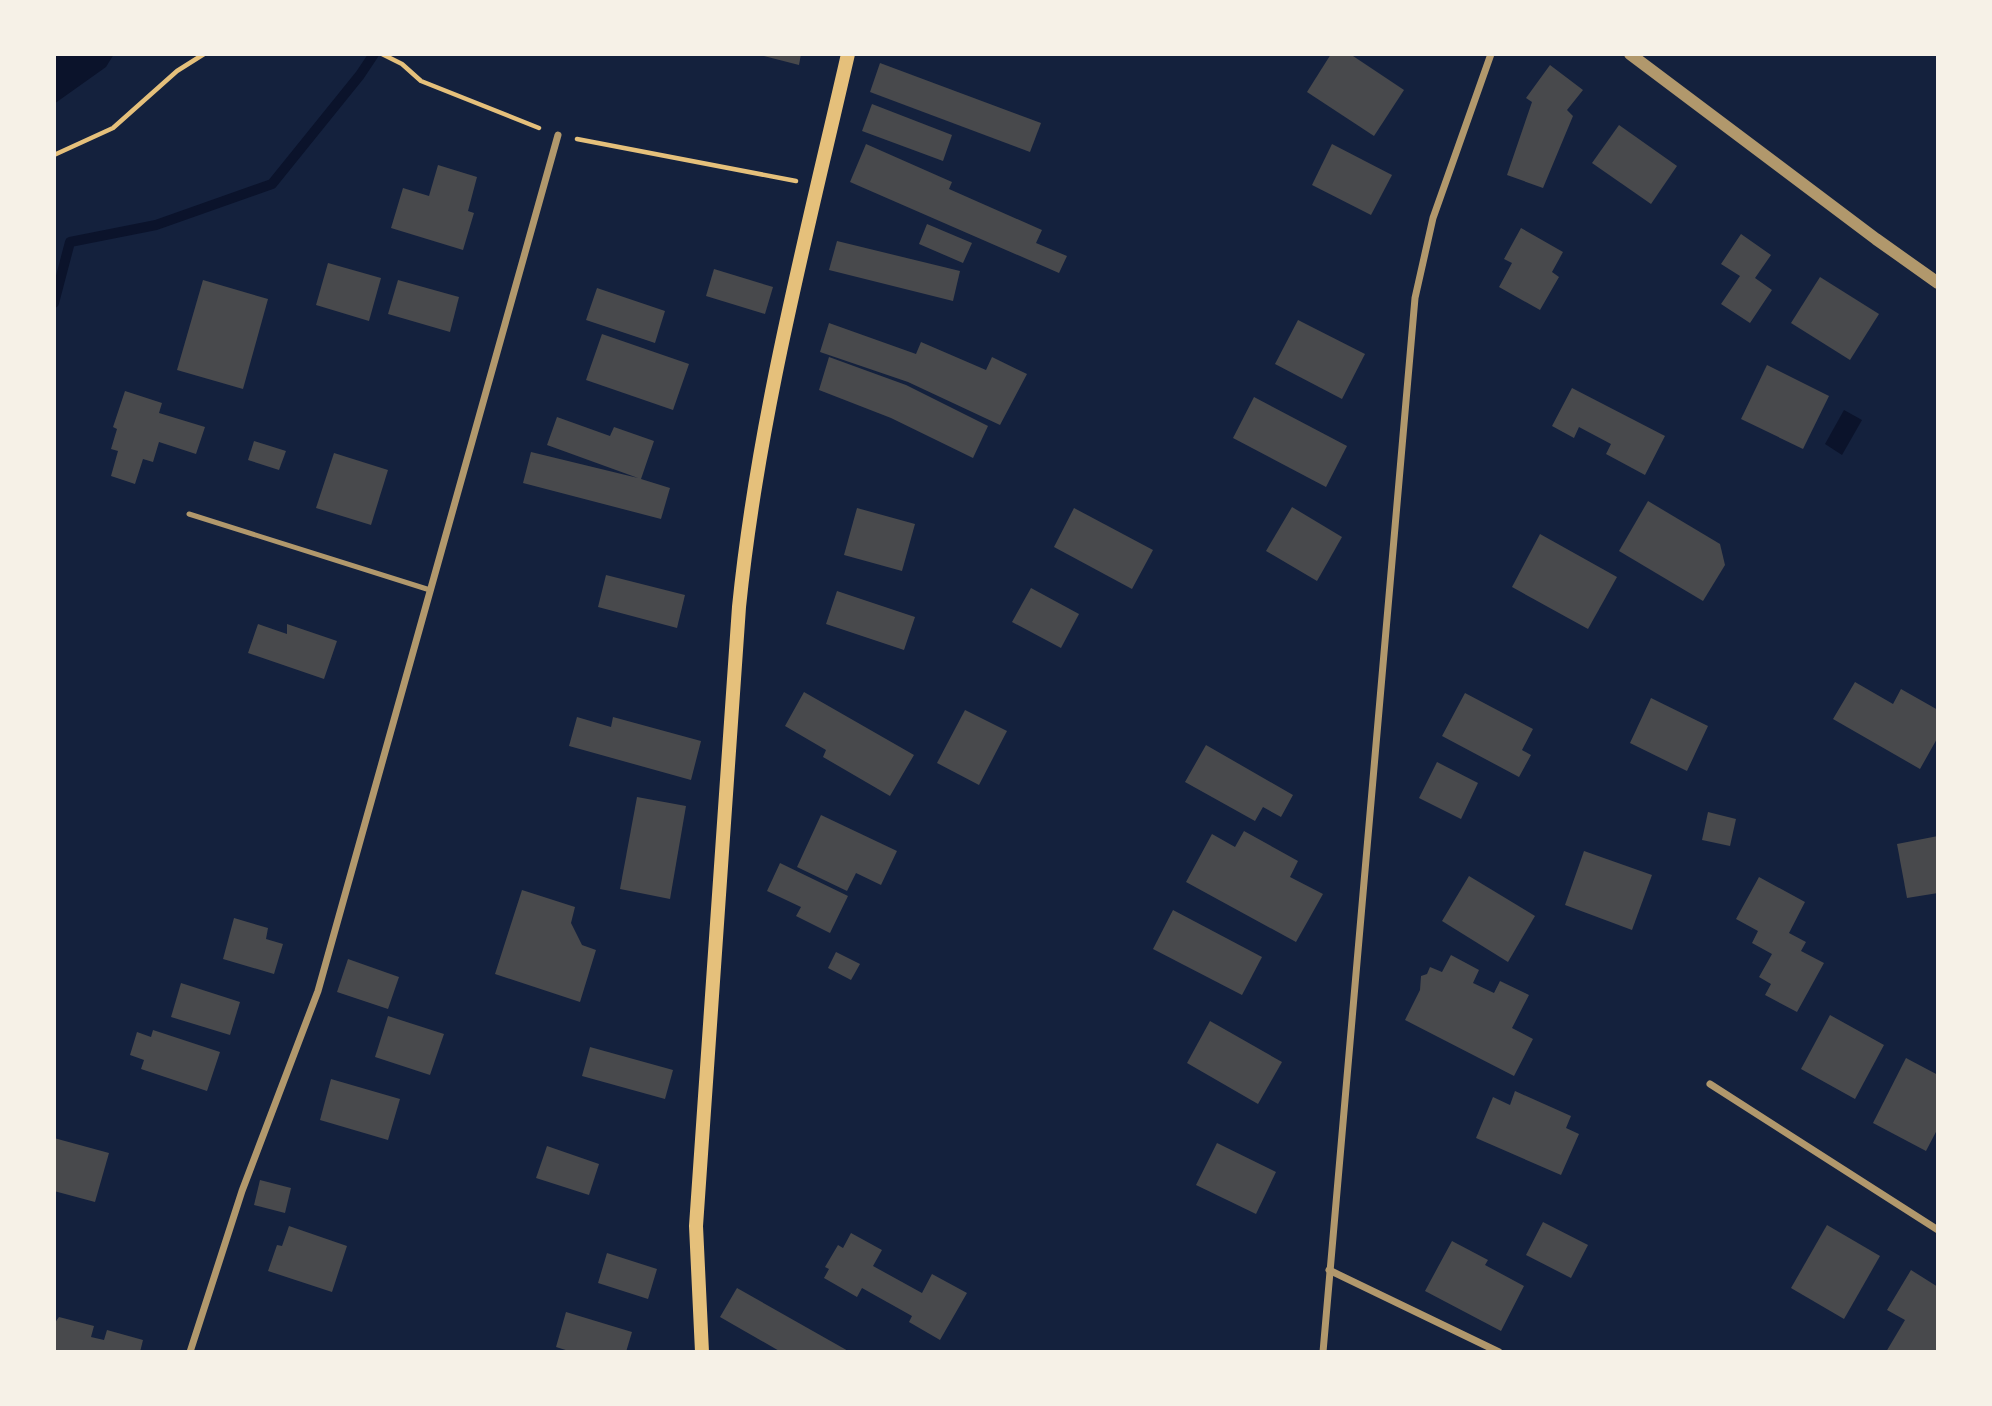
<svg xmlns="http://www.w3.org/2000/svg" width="1992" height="1406" font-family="Karla,sans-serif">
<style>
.water{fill:#0b132b}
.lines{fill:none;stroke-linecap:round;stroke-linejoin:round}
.stream{stroke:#0b132b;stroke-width:10}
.building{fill:#48494c}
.path{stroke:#e5c07b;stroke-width:4.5}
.service{stroke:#b1986c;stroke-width:5}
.minor{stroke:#b1986c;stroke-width:7}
.tertiary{stroke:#b1986c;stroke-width:12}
.secondary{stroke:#e5c07b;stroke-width:14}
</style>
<rect width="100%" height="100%" fill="#14213d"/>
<!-- water -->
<g class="water">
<path d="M 54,54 L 114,54 L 106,67 L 54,104 Z"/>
<path d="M 1844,410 L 1862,420 L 1842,455 L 1825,444 Z"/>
</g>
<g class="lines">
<!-- stream -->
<path class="stream" d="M 54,303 L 70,242 L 156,225 L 272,184 L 360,75 L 374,54"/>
</g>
<!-- building -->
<g class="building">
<path d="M 756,54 L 801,54 L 799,65 Z"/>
<path d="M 1331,54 L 1350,54 L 1404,90 L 1374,136 L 1307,92 Z"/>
<path d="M 880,63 L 1041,123 L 1030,152 L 870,92 Z"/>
<path d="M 1550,65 L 1583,90 L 1567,110 L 1573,116 L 1543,188 L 1507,175 L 1532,102 L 1526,98 Z"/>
<path d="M 872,104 L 952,135 L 943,161 L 862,131 Z"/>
<path d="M 1619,125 L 1677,166 L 1651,204 L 1592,163 Z"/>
<path d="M 866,144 L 952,182 L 949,189 L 1042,230 L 1036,243 L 1067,256 L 1059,273 L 850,182 Z"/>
<path d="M 1332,144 L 1392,175 L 1371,215 L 1312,185 Z"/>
<path d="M 438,165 L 477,177 L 468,211 L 474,213 L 463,250 L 391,228 L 403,188 L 429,196 Z"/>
<path d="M 927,224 L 972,243 L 963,263 L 919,244 Z"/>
<path d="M 1521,228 L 1563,252 L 1552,272 L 1559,277 L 1540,310 L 1499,287 L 1512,263 L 1504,259 Z"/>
<path d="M 1741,234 L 1771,255 L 1755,278 L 1772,290 L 1750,323 L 1721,304 L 1740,276 L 1721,264 Z"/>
<path d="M 837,241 L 960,271 L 953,301 L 829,270 Z"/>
<path d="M 328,263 L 381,278 L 369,321 L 316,305 Z"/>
<path d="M 714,269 L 773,287 L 765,314 L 706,296 Z"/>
<path d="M 1820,277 L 1879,314 L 1850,360 L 1791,323 Z"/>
<path d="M 203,280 L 268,299 L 243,389 L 177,370 Z"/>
<path d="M 398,280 L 459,297 L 450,332 L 388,314 Z"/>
<path d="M 597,288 L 665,311 L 655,343 L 586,320 Z"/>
<path d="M 1298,320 L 1365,354 L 1342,399 L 1275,364 Z"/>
<path d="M 829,323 L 916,354 L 921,342 L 986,370 L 992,357 L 1027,374 L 1000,425 L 908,382 L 820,352 Z"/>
<path d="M 602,334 L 689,364 L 673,410 L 586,380 Z"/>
<path d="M 829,357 L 906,385 L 988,426 L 973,458 L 891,418 L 819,390 Z"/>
<path d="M 1767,365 L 1829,396 L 1803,449 L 1741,419 Z"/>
<path d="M 1572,388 L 1665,436 L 1645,475 L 1606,454 L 1611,444 L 1579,427 L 1574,438 L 1552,426 Z"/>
<path d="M 125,391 L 162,403 L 159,413 L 205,427 L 196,454 L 159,442 L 153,462 L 143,459 L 135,484 L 111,476 L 118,451 L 111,449 L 117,429 L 113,427 Z"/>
<path d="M 1254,397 L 1347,446 L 1326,487 L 1233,438 Z"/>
<path d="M 557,417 L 610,436 L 614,427 L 654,441 L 641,479 L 670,488 L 661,519 L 523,483 L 531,452 L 638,478 L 547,445 Z"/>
<path d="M 254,441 L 286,451 L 279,470 L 248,460 Z"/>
<path d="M 334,453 L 388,470 L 371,525 L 316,508 Z"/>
<path d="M 1648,501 L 1720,544 L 1725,565 L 1703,601 L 1619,551 Z"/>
<path d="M 1292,507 L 1342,537 L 1317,581 L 1266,551 Z"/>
<path d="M 857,508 L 915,524 L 902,571 L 844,555 Z"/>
<path d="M 1074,508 L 1153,550 L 1132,589 L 1054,547 Z"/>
<path d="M 1540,534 L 1617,577 L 1588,629 L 1512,587 Z"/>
<path d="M 606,575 L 685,595 L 677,628 L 598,607 Z"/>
<path d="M 1031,588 L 1079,614 L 1061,648 L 1012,622 Z"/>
<path d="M 837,591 L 915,617 L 904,650 L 826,624 Z"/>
<path d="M 258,624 L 287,634 L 287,624 L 337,641 L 324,679 L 248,653 Z"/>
<path d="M 1855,682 L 1893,704 L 1901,689 L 1938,710 L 1938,737 L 1920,769 L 1833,719 Z"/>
<path d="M 804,692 L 914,755 L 890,796 L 823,757 L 826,750 L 785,726 Z"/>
<path d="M 1465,693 L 1533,729 L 1522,750 L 1531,755 L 1519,777 L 1442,736 Z"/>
<path d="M 1651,698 L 1708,726 L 1687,771 L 1630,743 Z"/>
<path d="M 965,710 L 1007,731 L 979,785 L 937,763 Z"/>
<path d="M 577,717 L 611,727 L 613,717 L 701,741 L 691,780 L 569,746 Z"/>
<path d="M 1206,745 L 1293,795 L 1281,817 L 1263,807 L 1255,821 L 1185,782 Z"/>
<path d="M 1437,762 L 1478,783 L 1461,819 L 1419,798 Z"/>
<path d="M 637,797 L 686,806 L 670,899 L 620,889 Z"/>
<path d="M 1708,812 L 1736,819 L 1730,846 L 1702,840 Z"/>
<path d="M 821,815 L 897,851 L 881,885 L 856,873 L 847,891 L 797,867 Z"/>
<path d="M 1244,831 L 1298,861 L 1290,877 L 1323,894 L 1296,942 L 1186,882 L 1212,834 L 1235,847 Z"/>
<path d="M 1938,836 L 1938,893 L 1907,898 L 1897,844 Z"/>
<path d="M 1584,851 L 1652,875 L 1632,930 L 1565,905 Z"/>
<path d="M 780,863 L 848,896 L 830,933 L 796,916 L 801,907 L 767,891 Z"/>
<path d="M 1469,876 L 1535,916 L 1508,962 L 1442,921 Z"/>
<path d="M 1759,877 L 1805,902 L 1789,933 L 1806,942 L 1801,951 L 1824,963 L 1797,1012 L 1765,995 L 1771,984 L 1759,977 L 1772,954 L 1752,943 L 1758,931 L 1736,919 Z"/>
<path d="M 522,890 L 575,907 L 571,923 L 582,945 L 596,950 L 580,1002 L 495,974 Z"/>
<path d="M 1173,910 L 1262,957 L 1242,995 L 1153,949 Z"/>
<path d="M 234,918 L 268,928 L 266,939 L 283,944 L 274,974 L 223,959 Z"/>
<path d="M 836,952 L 860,964 L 851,980 L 828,968 Z"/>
<path d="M 1451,955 L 1479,970 L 1473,983 L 1494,993 L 1500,981 L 1529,995 L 1512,1028 L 1533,1039 L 1514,1076 L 1405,1020 L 1420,990 L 1421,976 L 1427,974 L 1430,967 L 1442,972 Z"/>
<path d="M 348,959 L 399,977 L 388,1009 L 337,992 Z"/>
<path d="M 181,983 L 240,1002 L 230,1035 L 171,1017 Z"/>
<path d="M 1830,1015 L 1884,1045 L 1855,1099 L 1801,1069 Z"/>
<path d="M 388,1016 L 444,1034 L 430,1075 L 375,1057 Z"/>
<path d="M 1210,1021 L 1282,1062 L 1258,1104 L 1187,1063 Z"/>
<path d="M 153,1030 L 220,1052 L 207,1091 L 141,1069 L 144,1060 L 130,1055 L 137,1032 L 151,1037 Z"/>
<path d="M 590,1047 L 673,1070 L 665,1099 L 582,1076 Z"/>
<path d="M 1906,1058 L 1938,1075 L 1938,1128 L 1926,1151 L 1873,1123 Z"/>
<path d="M 331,1079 L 400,1099 L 388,1140 L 320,1120 Z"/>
<path d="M 1515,1091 L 1571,1116 L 1566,1128 L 1579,1134 L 1561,1175 L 1476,1138 L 1493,1097 L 1510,1105 Z"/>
<path d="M 54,1138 L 109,1153 L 95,1202 L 54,1191 Z"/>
<path d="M 1217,1143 L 1276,1172 L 1256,1214 L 1196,1185 Z"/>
<path d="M 547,1146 L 599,1164 L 589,1195 L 536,1178 Z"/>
<path d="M 260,1180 L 291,1188 L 285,1213 L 254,1205 Z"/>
<path d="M 1543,1222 L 1588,1245 L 1571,1278 L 1526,1255 Z"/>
<path d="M 1827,1225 L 1880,1256 L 1844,1319 L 1791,1288 Z"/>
<path d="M 289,1226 L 347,1246 L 332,1292 L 268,1271 L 277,1245 L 282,1246 Z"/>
<path d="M 851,1233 L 882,1250 L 873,1266 L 922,1293 L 932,1274 L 967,1293 L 940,1340 L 909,1322 L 912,1316 L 862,1288 L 857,1297 L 824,1278 L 829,1269 L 825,1267 L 838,1245 L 843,1248 Z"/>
<path d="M 1452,1241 L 1488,1260 L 1485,1265 L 1524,1286 L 1501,1331 L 1425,1291 Z"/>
<path d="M 607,1253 L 657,1269 L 648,1299 L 598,1283 Z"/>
<path d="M 1911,1270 L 1938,1287 L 1938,1352 L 1886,1352 L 1905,1320 L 1887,1310 Z"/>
<path d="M 737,1288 L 850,1352 L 781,1352 L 720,1317 Z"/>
<path d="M 566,1312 L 632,1332 L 626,1352 L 572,1352 L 556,1347 Z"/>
<path d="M 59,1317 L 94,1326 L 91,1337 L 104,1340 L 107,1330 L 143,1340 L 140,1352 L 54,1352 L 54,1324 Z"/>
</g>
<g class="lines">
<!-- path -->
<g class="path">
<path d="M 382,54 L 402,64 L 421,81 L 539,128"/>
<path d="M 577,139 L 796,181"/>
<path d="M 54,155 L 113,128 L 177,71 L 204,54"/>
</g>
<!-- service -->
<path class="service" d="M 189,514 L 430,590"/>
<!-- minor -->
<g class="minor">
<path d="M 1710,1084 L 1938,1230"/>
<path d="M 1329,1270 L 1499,1352"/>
<path d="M 190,1352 L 242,1191 L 318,991 L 558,135"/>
<path d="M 1323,1352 L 1415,298 L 1433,218 L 1491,54"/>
</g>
<!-- tertiary -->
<path class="tertiary" d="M 1630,54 L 1876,239 L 1938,283"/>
<!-- secondary -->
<path class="secondary" d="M 702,1352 L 696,1226 L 739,607 C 758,420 806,237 848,54"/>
</g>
<!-- border -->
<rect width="1992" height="1406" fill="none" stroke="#f6f1e7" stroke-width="112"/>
</svg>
